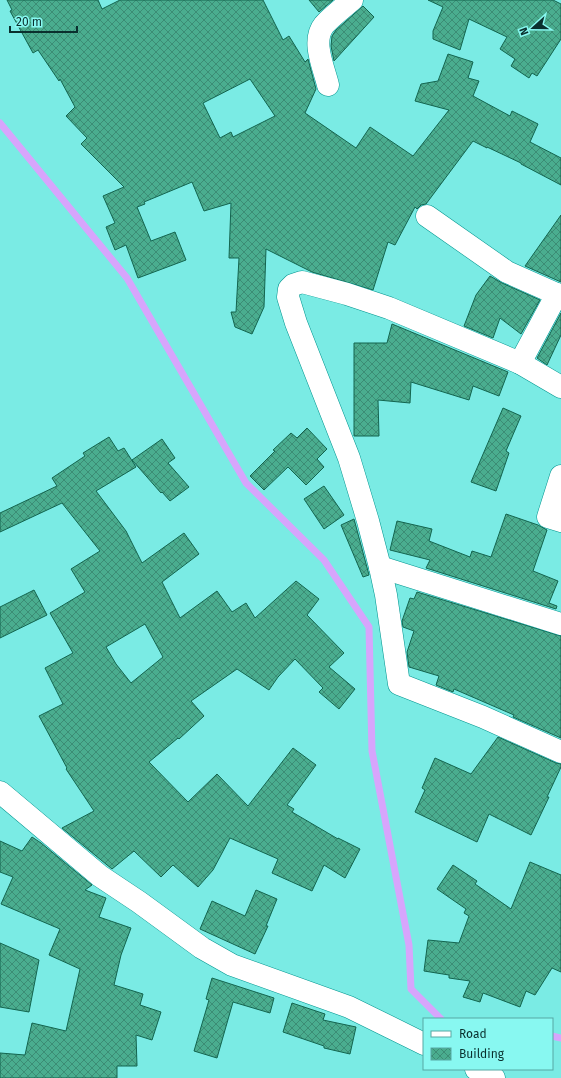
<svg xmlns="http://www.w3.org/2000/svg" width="561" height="1078" font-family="'Fira Sans',sans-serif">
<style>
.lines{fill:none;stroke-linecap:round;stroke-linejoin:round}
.stream{stroke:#d7a5fc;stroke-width:7}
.building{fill:url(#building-cross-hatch);stroke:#13654f;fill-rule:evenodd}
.minor-casing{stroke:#00958f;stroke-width:23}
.minor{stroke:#fff;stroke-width:22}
</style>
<defs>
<pattern id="building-cross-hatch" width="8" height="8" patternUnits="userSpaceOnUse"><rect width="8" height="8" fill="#4aad8f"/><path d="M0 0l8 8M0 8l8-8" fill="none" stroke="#3c8d75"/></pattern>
</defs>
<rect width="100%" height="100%" fill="#7aebe4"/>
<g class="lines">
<!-- stream -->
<g class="stream">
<path d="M 0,123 L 127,278 L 246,483 L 324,560 L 369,627 L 372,751 L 409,945 L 411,989 L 441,1019"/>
<path d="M 552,1036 L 561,1038"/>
</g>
</g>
<!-- building -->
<g class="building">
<path d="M 7,0 L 98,0 L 102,9 L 120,0 L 263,0 L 283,40 L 289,36 L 305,62 L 308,59 L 316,89 L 305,113 L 356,148 L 370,127 L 413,156 L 449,110 L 415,101 L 421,84 L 438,81 L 448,54 L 473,62 L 468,78 L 479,81 L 473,96 L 510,116 L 512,111 L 538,124 L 530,142 L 561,158 L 561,185 L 521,164 L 521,163 L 487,147 L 487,148 L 473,141 L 426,204 L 421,205 L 417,209 L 415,207 L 395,245 L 388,242 L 373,290 L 312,272 L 266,249 L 264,307 L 252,334 L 235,327 L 231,312 L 236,312 L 239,258 L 229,258 L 231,203 L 204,211 L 192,182 L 144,202 L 145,204 L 137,207 L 151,241 L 175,232 L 186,260 L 138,278 L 126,245 L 115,250 L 106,227 L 115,223 L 103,196 L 124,187 L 81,144 L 87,138 L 66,116 L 75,107 L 60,79 L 59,81 L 38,50 L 33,53 L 10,11 L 12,10 ZM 250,79 L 275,116 L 233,137 L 231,132 L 220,138 L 203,103 Z"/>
<path d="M 309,0 L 333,0 L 319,12 Z"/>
<path d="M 428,0 L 553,0 L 561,4 L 561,39 L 537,76 L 532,73 L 529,78 L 511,66 L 515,59 L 500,49 L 507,37 L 469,19 L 460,50 L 433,39 L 433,31 L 443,7 Z"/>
<path d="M 363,6 L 374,17 L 334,61 L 331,46 L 332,36 L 336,30 Z"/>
<path d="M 561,215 L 561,282 L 525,266 Z"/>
<path d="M 490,276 L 502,283 L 540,300 L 521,334 L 500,318 L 493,338 L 464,326 L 476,295 Z"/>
<path d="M 561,313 L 561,335 L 547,365 L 537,358 Z"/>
<path d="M 392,324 L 508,372 L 499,396 L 473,386 L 469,400 L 411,382 L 410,403 L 378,400 L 379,436 L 354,436 L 354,343 L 387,343 Z"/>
<path d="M 503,408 L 521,416 L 506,451 L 509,453 L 496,491 L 471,482 Z"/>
<path d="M 307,428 L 327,449 L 317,459 L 324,467 L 306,485 L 288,467 L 264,490 L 250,476 L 275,451 L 273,450 L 291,433 L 297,438 Z"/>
<path d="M 109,437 L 118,451 L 124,448 L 136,467 L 96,491 L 126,531 L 142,563 L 184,533 L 199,554 L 162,582 L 180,618 L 217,591 L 232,612 L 246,603 L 255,618 L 296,581 L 319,599 L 307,615 L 344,653 L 329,667 L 355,689 L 339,709 L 319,692 L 323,688 L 295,659 L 278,677 L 269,690 L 237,669 L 191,701 L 204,716 L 179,739 L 178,738 L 149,762 L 188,802 L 217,774 L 248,806 L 293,748 L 316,765 L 287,805 L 294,809 L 292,812 L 338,839 L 338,838 L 360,849 L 345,878 L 324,865 L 312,891 L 272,873 L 278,859 L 230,838 L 213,870 L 198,887 L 173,865 L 161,877 L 134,851 L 112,869 L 62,828 L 94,811 L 66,769 L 67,768 L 39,716 L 63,704 L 45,668 L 73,653 L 50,613 L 85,592 L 71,569 L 100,551 L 62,503 L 0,532 L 0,513 L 57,486 L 52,478 L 85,456 L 83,453 ZM 145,624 L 163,657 L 131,683 L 116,664 L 106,647 Z"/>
<path d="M 162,439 L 175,458 L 168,463 L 189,487 L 170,501 L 162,492 L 161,493 L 132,460 Z"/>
<path d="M 324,486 L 344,515 L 324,529 L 304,499 Z"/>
<path d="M 506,514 L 538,525 L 547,530 L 533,571 L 558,581 L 549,603 L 557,606 L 556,609 L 426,568 L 430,560 L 390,550 L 397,521 L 432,529 L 429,541 L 470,557 L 472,551 L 491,557 Z"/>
<path d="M 354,519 L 369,575 L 363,577 L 341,525 Z"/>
<path d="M 34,590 L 47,615 L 0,638 L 0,607 Z"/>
<path d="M 417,592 L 561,636 L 561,738 L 513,717 L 514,715 L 454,689 L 453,692 L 436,685 L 439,676 L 409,667 L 407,652 L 414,631 L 403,627 L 402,621 L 410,598 L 414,599 Z"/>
<path d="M 498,737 L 556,763 L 561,764 L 561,767 L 547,797 L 549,797 L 531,835 L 489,814 L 477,842 L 415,812 L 425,790 L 422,788 L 435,758 L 471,774 Z"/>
<path d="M 32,837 L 41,843 L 92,885 L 85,890 L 106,898 L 99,917 L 131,928 L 121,955 L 114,985 L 143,994 L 140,1005 L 161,1012 L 152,1040 L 136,1035 L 137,1066 L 117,1066 L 117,1078 L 0,1078 L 0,1053 L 25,1055 L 32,1023 L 66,1031 L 80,969 L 49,955 L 60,929 L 1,904 L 13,877 L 0,872 L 0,841 L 22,851 Z"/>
<path d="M 530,862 L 561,875 L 561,972 L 552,968 L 535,995 L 526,991 L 520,1007 L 483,993 L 480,1002 L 463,997 L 470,981 L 449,978 L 449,975 L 424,971 L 428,940 L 459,943 L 469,916 L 464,913 L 466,909 L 437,889 L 453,865 L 477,881 L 475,884 L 511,909 Z"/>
<path d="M 256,890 L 277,899 L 266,926 L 268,926 L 255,954 L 200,929 L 212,901 L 245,916 Z"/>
<path d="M 0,943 L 39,960 L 29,1012 L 0,1007 Z"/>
<path d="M 212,978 L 274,998 L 270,1013 L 233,1002 L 217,1058 L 194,1051 L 209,1000 L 206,999 Z"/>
<path d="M 292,1003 L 325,1014 L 323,1020 L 356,1027 L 350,1054 L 324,1048 L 324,1046 L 283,1032 Z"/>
</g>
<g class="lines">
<defs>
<g id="minor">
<path d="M 328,85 C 324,68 311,41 324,25 C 332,16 343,8 352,0"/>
<path d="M 427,216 L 507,272 L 561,296"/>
<path d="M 520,363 L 557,294"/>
<path d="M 561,387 L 520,363 L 389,308 L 347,294 L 302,282 L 293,285 L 289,289 L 288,297 L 296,323 L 349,458 L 368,521 L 380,567 L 386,595 L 399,684 L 483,717 L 561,752"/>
<path d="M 561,476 L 548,517 L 561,521"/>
<path d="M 380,567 L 561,624"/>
<path d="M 0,792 L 100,876 L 139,902 L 202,948 L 232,965 L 349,1007 L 424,1044"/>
<path d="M 476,1069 L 494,1078"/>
</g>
</defs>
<!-- minor casing -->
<use href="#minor" class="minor-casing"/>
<!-- minor -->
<use href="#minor" class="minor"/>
</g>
<!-- legend -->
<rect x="423" y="1018" width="130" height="52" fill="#88f8f1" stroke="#56a8a3"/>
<rect x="431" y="1031" width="20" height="6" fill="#ffffff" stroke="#56a8a3"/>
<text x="459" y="1038" font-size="12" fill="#0a302e">Road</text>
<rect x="431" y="1048" width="20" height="12" fill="url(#building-cross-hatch)" stroke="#56a8a3"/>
<text x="459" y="1058" font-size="12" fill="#0a302e">Building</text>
<!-- north arrow -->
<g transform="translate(533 28) rotate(249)" stroke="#88f8f1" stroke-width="3" paint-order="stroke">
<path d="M0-3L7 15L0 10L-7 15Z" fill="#0a302e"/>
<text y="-6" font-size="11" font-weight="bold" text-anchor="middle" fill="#0a302e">N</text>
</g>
<!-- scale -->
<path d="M10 26v6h67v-6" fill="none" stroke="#0a302e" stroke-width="2"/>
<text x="16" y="26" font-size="12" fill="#0a302e" stroke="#88f8f1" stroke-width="3" paint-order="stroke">20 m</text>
</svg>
